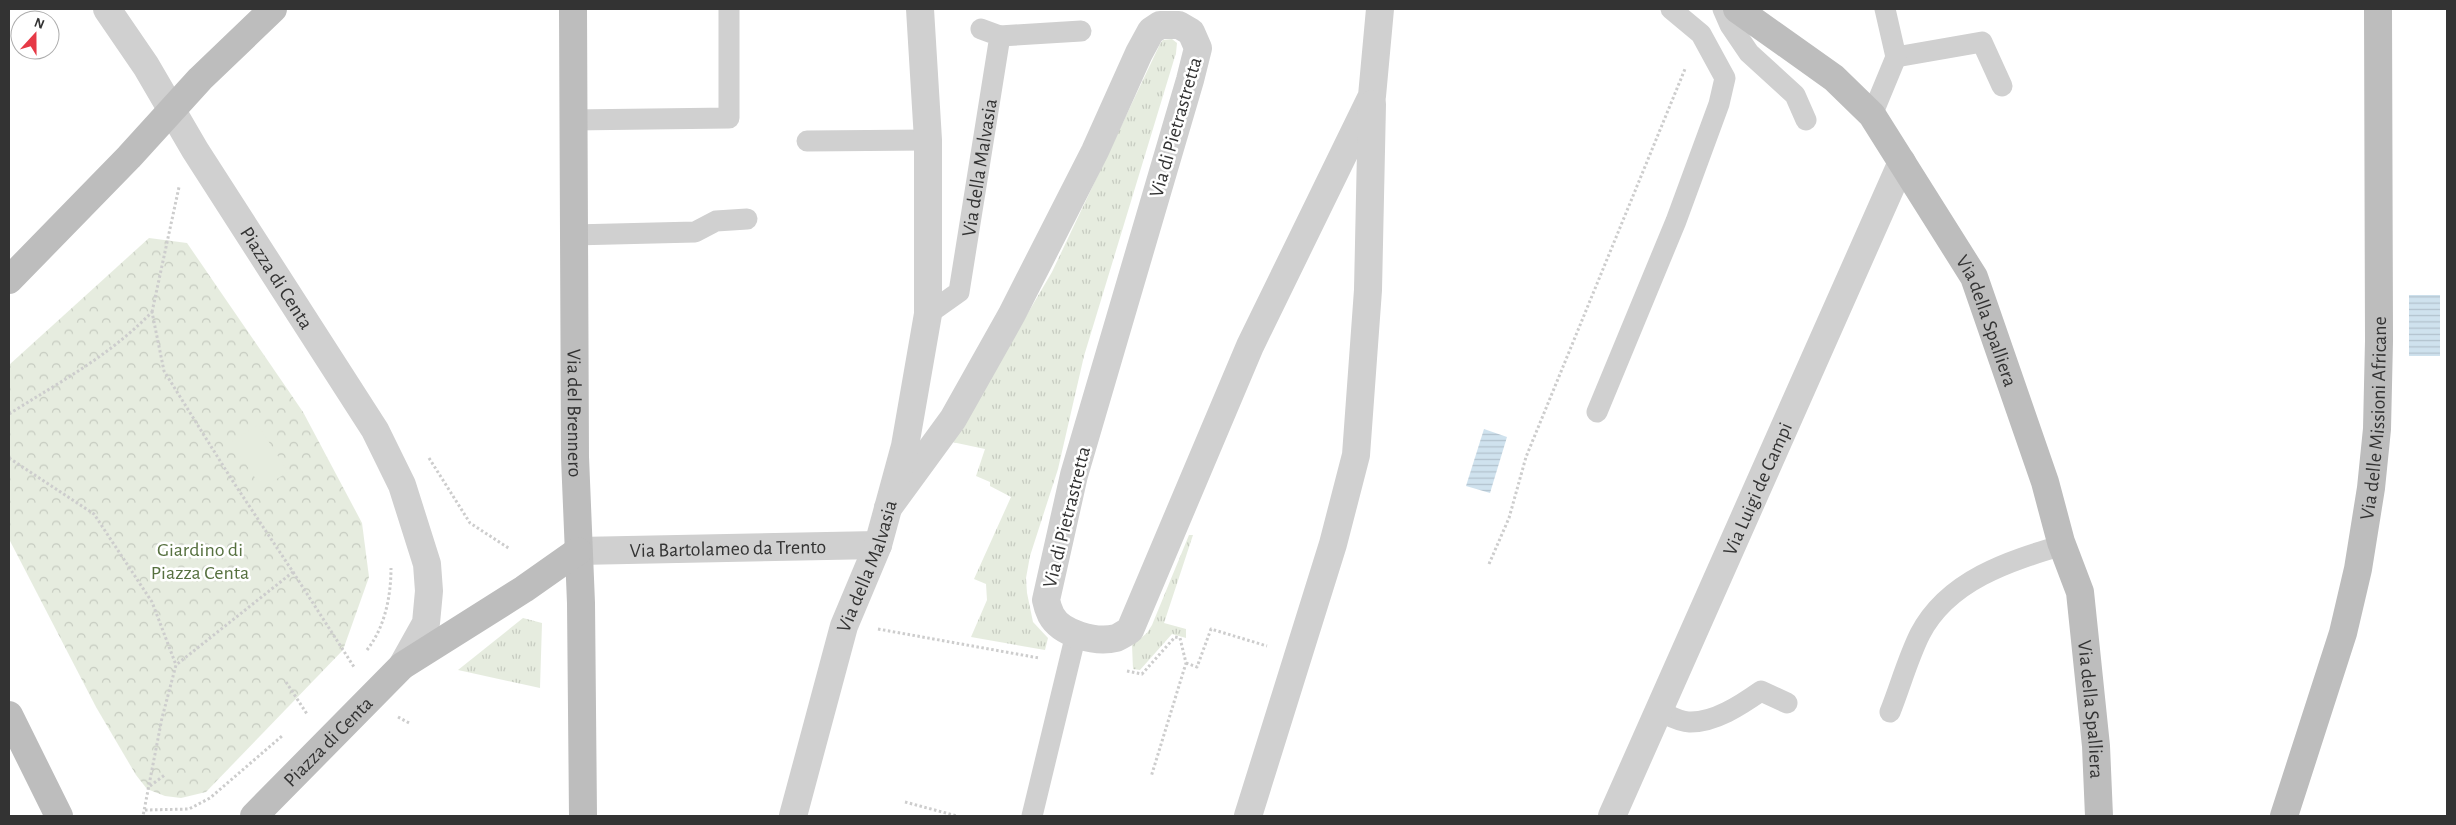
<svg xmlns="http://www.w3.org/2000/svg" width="2456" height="825" font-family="'Alegreya Sans',sans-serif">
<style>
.grass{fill:url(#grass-tufts)}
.park{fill:url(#park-crowns)}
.pitch{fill:#e6ecdf}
.water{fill:url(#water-rules)}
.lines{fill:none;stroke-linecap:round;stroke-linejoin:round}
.path{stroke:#cdcdcd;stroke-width:3;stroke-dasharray:2.5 2.5;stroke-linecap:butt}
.lane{stroke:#d0d0d0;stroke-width:21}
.street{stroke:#d0d0d0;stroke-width:28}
.secondary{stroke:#bdbdbd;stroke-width:28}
.labels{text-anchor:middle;stroke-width:5;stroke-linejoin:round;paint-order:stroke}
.street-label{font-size:20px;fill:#333;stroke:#fff}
.park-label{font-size:20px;fill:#56703f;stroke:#fff}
</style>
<defs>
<pattern id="grass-tufts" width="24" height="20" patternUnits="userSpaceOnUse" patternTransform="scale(1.25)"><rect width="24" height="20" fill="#e6ecdf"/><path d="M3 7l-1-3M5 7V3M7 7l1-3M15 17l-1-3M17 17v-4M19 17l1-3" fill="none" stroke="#c6cbc0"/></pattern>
<pattern id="park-crowns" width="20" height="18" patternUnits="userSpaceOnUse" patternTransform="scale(1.25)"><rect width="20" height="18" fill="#e6ecdf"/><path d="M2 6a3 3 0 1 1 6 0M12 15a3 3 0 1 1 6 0" fill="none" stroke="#c6cbc0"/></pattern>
<pattern id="water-rules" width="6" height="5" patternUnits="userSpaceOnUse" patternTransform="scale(1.25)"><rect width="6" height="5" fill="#cfe2ee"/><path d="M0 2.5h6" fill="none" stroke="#b2c2cd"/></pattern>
</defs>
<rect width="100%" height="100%" fill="#fff"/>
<!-- grass -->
<g class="grass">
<path d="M 1172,39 L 1177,43 L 1176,53 L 1084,356 L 1058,469 L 1030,556 L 1026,578 L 1027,593 L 1033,622 L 1048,638 L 1045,650 L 971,637 L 987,600 L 986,584 L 974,579 L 1011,497 L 990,486 L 990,482 L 976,476 L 985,449 L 952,442 L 1052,272 L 1160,44 L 1163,40 Z"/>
<path d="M 1189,535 L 1193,535 L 1164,623 L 1186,629 L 1186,638 L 1172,634 L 1140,670 L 1133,669 L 1132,645 L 1147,633 L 1152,625 Z"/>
<path d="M 523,618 L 542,623 L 540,688 L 458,670 Z"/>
</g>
<!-- park -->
<path class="park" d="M 149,238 L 187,243 L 303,412 L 362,523 L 369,577 L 343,650 L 206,792 L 181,798 L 165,796 L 147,789 L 136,775 L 96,707 L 9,539 L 9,365 Z"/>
<!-- pitch -->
<path class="pitch" d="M 258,425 L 288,472 L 262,488 L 231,442 Z"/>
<!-- water -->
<g class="water">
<rect x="2409" y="295" width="31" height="61"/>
<path d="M 1484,429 L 1507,437 L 1490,493 L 1466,486 Z"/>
</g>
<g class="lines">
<!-- path -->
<g class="path">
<path d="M 152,312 L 179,187"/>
<path d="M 9,414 C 61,381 108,357 152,312 L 164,371 L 232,480 L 293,572 L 176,665"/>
<path d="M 9,458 L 94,514 L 152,602 L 176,665 L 162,718 L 143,816"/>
<path d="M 429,458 L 470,523 L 510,549"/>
<path d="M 1489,564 L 1509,518 L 1526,457 L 1685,69"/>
<path d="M 293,572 L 354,667"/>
<path d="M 878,629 L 1039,658"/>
<path d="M 367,650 C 385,627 391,596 391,568"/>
<path d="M 1186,663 L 1197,667 L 1211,629 L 1267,646"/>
<path d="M 1127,671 L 1142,674 L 1175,637 L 1180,638 L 1186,663 L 1151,777"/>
<path d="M 286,682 L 307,714"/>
<path d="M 398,717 L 411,724"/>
<path d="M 150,786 L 166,774"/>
<path d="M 905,802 L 957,816"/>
<path d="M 145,810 L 189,809 L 210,798 L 282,736"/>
</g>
<!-- lane -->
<g class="lane">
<path d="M 1723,9 L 1730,25 L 1749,53 L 1795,95 L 1806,120"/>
<path d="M 1000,36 L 1081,31"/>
<path d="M 1896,57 L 1982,42 L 2002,86"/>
<path d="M 1872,115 L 1896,57 L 1885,9"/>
<path d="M 572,120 L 729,118 L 729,9"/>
<path d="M 807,141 L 928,140"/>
<path d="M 573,235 L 695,232 L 716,221 L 747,219"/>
<path id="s1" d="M 928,314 L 959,292 L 1000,36 L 981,29"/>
<path d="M 1597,412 L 1676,221 L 1719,104 L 1725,78 L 1701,34 L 1671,9"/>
<path d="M 1659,711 C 1668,715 1679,722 1689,722 C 1714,723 1741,705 1761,691 L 1787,703"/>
<path d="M 1890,712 C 1900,687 1908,658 1920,634 C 1948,580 2009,561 2063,545"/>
<path d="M 1032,816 L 1076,634"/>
</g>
<!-- street -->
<g class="street">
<path id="s2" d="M 107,9 L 146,66 L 195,150 L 375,430 L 402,485 L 427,564 L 429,591 L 426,623 L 402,666"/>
<path d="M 888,508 L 953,419 L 1012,314 L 1095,151 L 1139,53 L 1151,31 L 1160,25 L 1179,25 L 1191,32 L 1198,48 L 1190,80 L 1074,475 L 1046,600 C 1047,605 1049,611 1051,615 C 1061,634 1096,643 1116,638 C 1121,636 1125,633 1130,630 L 1250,346 L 1372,96 L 1380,9"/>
<path id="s3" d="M 578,551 L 878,545"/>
<path id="s4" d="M 793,816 L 844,626 L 878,545 L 905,446 L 928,314 L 928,140 L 920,9"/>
<path d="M 1248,816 L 1333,544 L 1356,455 L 1368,290 L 1372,104"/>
<path id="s5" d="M 1612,816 L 1902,162"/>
</g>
<!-- secondary -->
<g class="secondary">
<path id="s6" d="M 573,9 L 575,457 L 581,603 L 583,816"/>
<path id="s7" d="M 1737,9 L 1834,78 L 1872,115 L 1974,277 L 2045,482 L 2061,542 L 2080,592 L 2096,746 L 2099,816"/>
<path d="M 9,280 L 129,157 L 200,79 L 273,9"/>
<path d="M 9,715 L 59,816"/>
<path id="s8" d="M 254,816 L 402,666 L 524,589 L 578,551"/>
<path id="s9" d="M 2284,816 L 2343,633 L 2358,569 L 2371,488 L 2377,429 L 2379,341 L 2378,9"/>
</g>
</g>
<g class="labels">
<!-- street labels -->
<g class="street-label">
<text transform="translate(1175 127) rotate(-74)" y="7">Via di Pietrastretta</text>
<text dy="7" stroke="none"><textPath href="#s1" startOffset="164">Via della Malvasia</textPath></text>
<text dy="7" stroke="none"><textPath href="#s2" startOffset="318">Piazza di Centa</textPath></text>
<text dy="7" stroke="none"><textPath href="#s7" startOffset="409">Via della Spalliera</textPath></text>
<text dy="7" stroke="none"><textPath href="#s6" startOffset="404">Via del Brennero</textPath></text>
<text dy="7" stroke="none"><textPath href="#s9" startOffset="410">Via delle Missioni Africane</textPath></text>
<text dy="7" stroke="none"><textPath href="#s5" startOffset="358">Via Luigi de Campi</textPath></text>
<text transform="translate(1066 517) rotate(-76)" y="7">Via di Pietrastretta</text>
<text dy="7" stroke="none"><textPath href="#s3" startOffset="150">Via Bartolameo da Trento</textPath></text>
<text dy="7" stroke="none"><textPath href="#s4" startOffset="261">Via della Malvasia</textPath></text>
<text dy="7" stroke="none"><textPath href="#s7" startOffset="814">Via della Spalliera</textPath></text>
<text dy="7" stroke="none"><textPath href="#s8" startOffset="105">Piazza di Centa</textPath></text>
</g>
<!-- park labels -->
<g class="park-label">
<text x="200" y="556">Giardino di<tspan x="200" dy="23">Piazza Centa</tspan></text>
</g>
</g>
<!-- border -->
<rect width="2456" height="825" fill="none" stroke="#333333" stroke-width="20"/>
<!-- north arrow -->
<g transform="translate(35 35) rotate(21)"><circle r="24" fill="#ffffff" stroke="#adadad"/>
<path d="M0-4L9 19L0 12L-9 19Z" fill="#e63946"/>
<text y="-8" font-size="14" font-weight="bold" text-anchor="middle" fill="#333333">N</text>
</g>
</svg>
